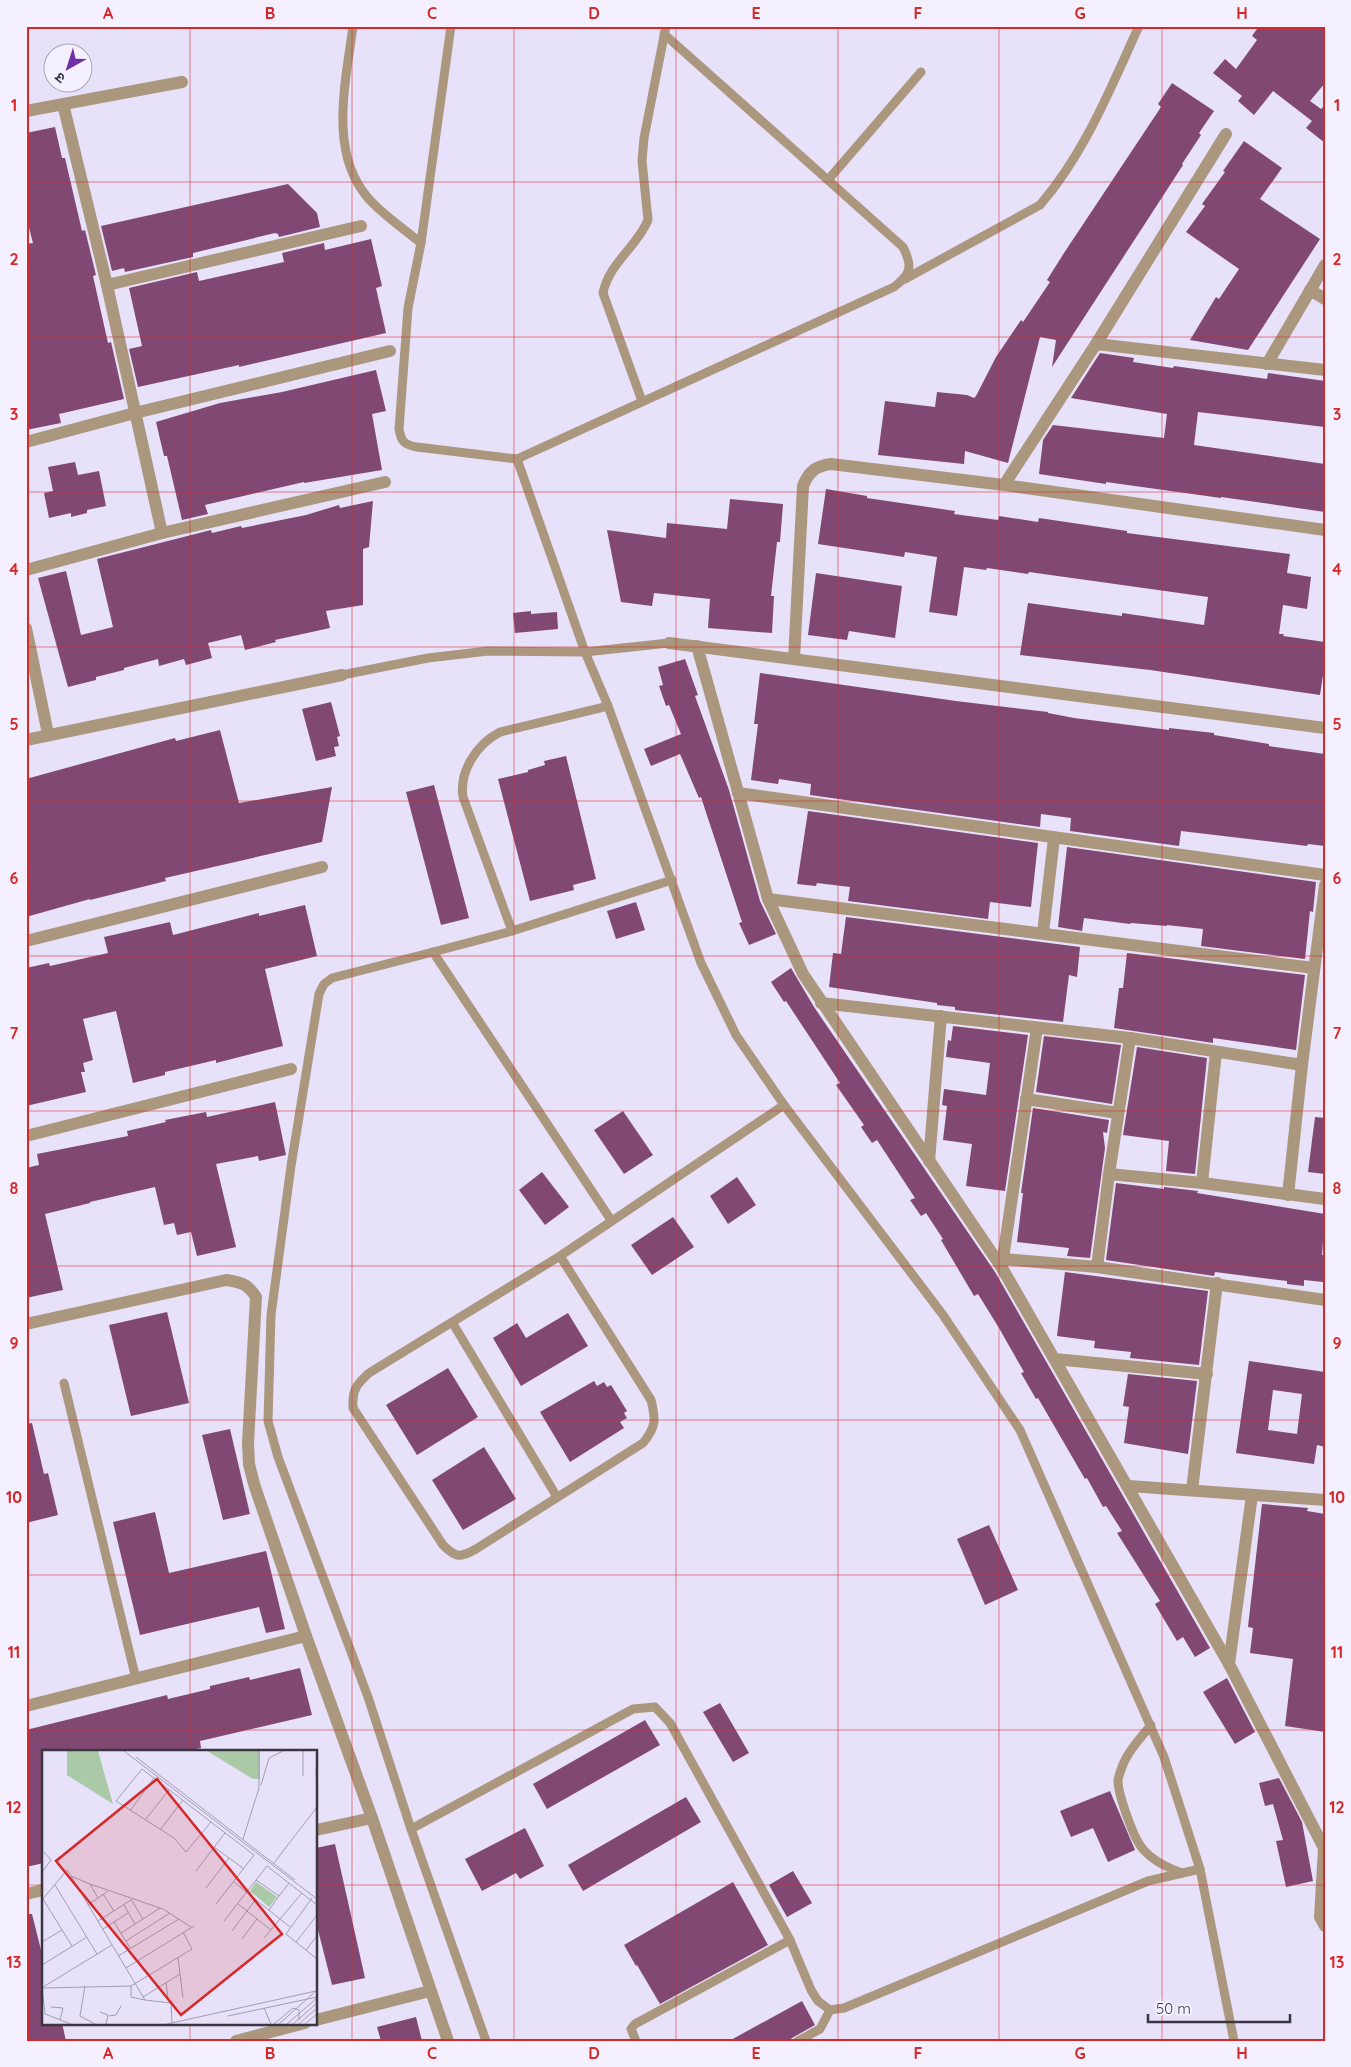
<svg xmlns="http://www.w3.org/2000/svg" width="1351" height="2067" font-family="Quicksand,'Noto Sans Devanagari',sans-serif">
<style>
.building{fill:#804873;fill-rule:evenodd}
.lines{fill:none;stroke-linecap:round;stroke-linejoin:round}
.lane{stroke:#aa977d;stroke-width:9}
.street{stroke:#aa977d;stroke-width:12}
.grid{fill:none;stroke:#d62828;stroke-width:1;stroke-opacity:0.55}
.inset-road{fill:none;stroke:#a29db0;stroke-width:1}
.view{fill:#d62828;fill-opacity:0.15;stroke:#d62828;stroke-width:2.5}
.inset-edge{fill:none;stroke:#3a3741;stroke-width:2.5}
.neatline{fill:none;stroke:#d62828;stroke-width:2}
.grid-label{font-size:16px;text-anchor:middle;font-weight:bold;fill:#d62828}
</style>
<rect width="100%" height="100%" fill="#e8e1fa"/>
<!-- building -->
<g class="building">
<path d="M 1259,26 L 1325,26 L 1325,83 L 1310,101 L 1321,109 L 1325,105 L 1325,143 L 1306,128 L 1312,121 L 1273,91 L 1254,115 L 1238,101 L 1242,96 L 1213,73 L 1225,59 L 1236,69 L 1257,40 L 1252,36 Z"/>
<path d="M 1172,83 L 1214,111 L 1199,133 L 1201,135 L 1182,164 L 1183,165 L 1052,367 L 1056,340 L 1040,337 L 1008,463 L 965,451 L 964,464 L 878,455 L 885,401 L 935,407 L 937,392 L 967,395 L 974,398 L 976,396 L 996,357 L 1021,320 L 1023,322 L 1050,282 L 1047,280 L 1064,253 L 1161,107 L 1158,104 Z"/>
<path d="M 55,127 L 62,158 L 65,158 L 82,231 L 85,230 L 96,275 L 93,276 L 108,343 L 111,342 L 124,399 L 59,414 L 61,423 L 26,430 L 26,244 L 33,243 L 26,216 L 26,133 Z"/>
<path d="M 1244,141 L 1282,168 L 1260,199 L 1320,239 L 1248,350 L 1190,340 L 1216,297 L 1219,299 L 1239,269 L 1186,232 L 1205,206 L 1202,204 L 1225,172 L 1223,171 Z"/>
<path d="M 288,184 L 317,213 L 320,227 L 279,237 L 278,234 L 275,233 L 193,253 L 193,257 L 125,272 L 124,268 L 112,271 L 101,226 Z"/>
<path d="M 371,239 L 382,286 L 376,288 L 386,333 L 239,367 L 239,365 L 138,387 L 129,349 L 142,346 L 129,288 L 197,272 L 199,281 L 284,262 L 282,253 L 324,243 L 325,250 Z"/>
<path d="M 1100,353 L 1134,358 L 1133,362 L 1173,368 L 1174,366 L 1267,379 L 1268,373 L 1325,381 L 1325,427 L 1198,412 L 1194,445 L 1325,464 L 1325,512 L 1221,497 L 1221,498 L 1106,482 L 1106,484 L 1039,474 L 1043,440 L 1053,425 L 1164,438 L 1167,414 L 1071,398 Z"/>
<path d="M 376,370 L 386,411 L 372,414 L 382,470 L 304,483 L 304,482 L 222,501 L 205,505 L 208,514 L 182,520 L 167,456 L 164,456 L 156,422 L 220,403 L 282,392 Z"/>
<path d="M 75,462 L 78,475 L 99,471 L 106,506 L 87,510 L 87,513 L 71,517 L 71,513 L 49,518 L 44,493 L 53,491 L 48,467 Z"/>
<path d="M 826,489 L 867,496 L 867,498 L 955,511 L 954,514 L 998,520 L 999,516 L 1038,522 L 1039,518 L 1127,531 L 1127,533 L 1290,554 L 1287,573 L 1311,577 L 1307,609 L 1283,605 L 1279,634 L 1284,634 L 1283,636 L 1325,642 L 1325,662 L 1320,695 L 1150,670 L 1020,655 L 1028,603 L 1122,616 L 1122,613 L 1204,625 L 1208,597 L 1029,572 L 1028,574 L 987,568 L 986,570 L 964,567 L 957,616 L 929,612 L 937,557 L 905,552 L 904,557 L 818,544 Z"/>
<path d="M 730,499 L 783,504 L 780,542 L 777,542 L 771,596 L 774,596 L 772,633 L 708,628 L 710,599 L 654,593 L 652,606 L 621,602 L 607,530 L 666,538 L 667,523 L 727,529 Z"/>
<path d="M 373,501 L 369,547 L 363,549 L 363,605 L 326,611 L 330,628 L 275,640 L 276,642 L 245,650 L 241,635 L 208,643 L 212,658 L 186,665 L 184,659 L 159,666 L 158,659 L 124,668 L 124,670 L 96,677 L 96,680 L 68,687 L 38,578 L 66,571 L 81,635 L 113,627 L 97,559 L 211,530 L 212,533 L 241,526 L 242,528 L 306,515 L 339,505 L 340,508 Z"/>
<path d="M 816,573 L 902,586 L 895,638 L 849,631 L 847,640 L 808,635 Z"/>
<path d="M 531,611 L 531,614 L 557,612 L 558,629 L 515,633 L 513,613 Z"/>
<path d="M 685,659 L 698,695 L 695,696 L 729,790 L 760,901 L 776,934 L 749,945 L 739,923 L 742,922 L 701,797 L 699,798 L 680,754 L 651,766 L 644,749 L 681,734 L 669,705 L 666,706 L 659,686 L 663,685 L 658,667 Z"/>
<path d="M 760,673 L 956,701 L 1048,712 L 1048,713 L 1074,718 L 1169,730 L 1169,728 L 1214,733 L 1214,735 L 1269,744 L 1269,746 L 1325,754 L 1325,846 L 1308,844 L 1307,846 L 1181,831 L 1179,846 L 1070,831 L 1071,818 L 1041,814 L 1040,827 L 810,795 L 811,784 L 779,779 L 778,784 L 751,780 L 758,724 L 754,724 Z"/>
<path d="M 331,702 L 340,736 L 337,737 L 339,746 L 334,747 L 336,756 L 316,761 L 302,709 Z"/>
<path d="M 220,730 L 239,803 L 332,787 L 322,842 L 165,878 L 166,881 L 90,900 L 90,899 L 26,917 L 26,779 L 175,738 L 176,741 Z"/>
<path d="M 566,756 L 596,879 L 573,885 L 574,890 L 530,901 L 498,779 L 528,772 L 528,770 L 545,765 L 544,761 Z"/>
<path d="M 434,785 L 469,918 L 441,925 L 406,792 Z"/>
<path d="M 808,811 L 1038,843 L 1031,907 L 990,902 L 988,919 L 848,901 L 850,887 L 817,883 L 816,886 L 797,884 Z"/>
<path d="M 1067,847 L 1316,882 L 1313,912 L 1310,911 L 1305,959 L 1201,946 L 1203,929 L 1167,925 L 1167,926 L 1131,923 L 1130,924 L 1084,918 L 1082,931 L 1058,927 Z"/>
<path d="M 636,902 L 645,930 L 616,939 L 607,911 Z"/>
<path d="M 305,905 L 317,956 L 265,969 L 283,1046 L 216,1063 L 216,1060 L 165,1072 L 165,1075 L 133,1083 L 116,1011 L 83,1019 L 93,1060 L 83,1063 L 85,1072 L 81,1072 L 86,1092 L 26,1106 L 26,968 L 49,963 L 50,966 L 108,953 L 104,937 L 170,922 L 173,935 L 259,913 L 259,916 Z"/>
<path d="M 846,917 L 1080,947 L 1077,977 L 1069,975 L 1063,1022 L 955,1010 L 955,1007 L 937,1005 L 937,1003 L 829,987 L 833,953 L 841,954 Z"/>
<path d="M 1127,953 L 1305,975 L 1296,1050 L 1213,1038 L 1213,1043 L 1114,1028 L 1119,988 L 1123,988 Z"/>
<path d="M 791,968 L 814,1007 L 995,1272 L 1210,1648 L 1195,1657 L 1183,1637 L 1177,1641 L 1165,1621 L 1155,1604 L 1160,1601 L 1117,1533 L 1122,1531 L 1106,1506 L 1103,1507 L 1087,1478 L 1085,1479 L 1038,1398 L 1036,1399 L 1021,1373 L 1024,1372 L 999,1328 L 978,1294 L 974,1296 L 941,1240 L 943,1239 L 926,1213 L 921,1216 L 910,1200 L 915,1198 L 877,1140 L 872,1143 L 861,1127 L 864,1125 L 836,1085 L 840,1083 L 786,1001 L 784,1002 L 771,982 Z"/>
<path d="M 953,1026 L 1028,1035 L 1005,1191 L 966,1186 L 972,1144 L 943,1140 L 947,1106 L 942,1105 L 944,1089 L 986,1095 L 990,1063 L 946,1057 L 948,1040 L 951,1041 Z"/>
<path d="M 1044,1036 L 1121,1045 L 1112,1104 L 1036,1092 Z"/>
<path d="M 1137,1047 L 1207,1058 L 1195,1174 L 1166,1171 L 1169,1141 L 1123,1135 Z"/>
<path d="M 275,1102 L 286,1155 L 259,1161 L 258,1156 L 216,1164 L 236,1247 L 197,1256 L 191,1232 L 177,1235 L 174,1223 L 164,1225 L 155,1187 L 90,1202 L 90,1203 L 45,1214 L 63,1290 L 26,1298 L 26,1168 L 39,1165 L 37,1154 L 128,1136 L 127,1131 L 166,1122 L 165,1120 L 206,1112 L 207,1117 Z"/>
<path d="M 1033,1108 L 1109,1120 L 1107,1133 L 1103,1132 L 1105,1148 L 1090,1258 L 1067,1256 L 1069,1248 L 1017,1242 L 1023,1193 L 1021,1193 Z"/>
<path d="M 623,1111 L 653,1155 L 624,1174 L 594,1130 Z"/>
<path d="M 1315,1117 L 1325,1118 L 1325,1174 L 1308,1172 Z"/>
<path d="M 542,1172 L 569,1207 L 545,1225 L 519,1190 Z"/>
<path d="M 737,1177 L 756,1205 L 728,1224 L 710,1196 Z"/>
<path d="M 1116,1183 L 1164,1189 L 1164,1187 L 1198,1191 L 1197,1193 L 1325,1214 L 1322,1255 L 1325,1255 L 1323,1282 L 1304,1280 L 1304,1286 L 1287,1284 L 1287,1281 L 1215,1272 L 1214,1276 L 1106,1260 Z"/>
<path d="M 673,1217 L 694,1247 L 652,1275 L 631,1245 Z"/>
<path d="M 1065,1272 L 1208,1291 L 1199,1365 L 1130,1358 L 1131,1352 L 1094,1348 L 1095,1341 L 1057,1336 Z"/>
<path d="M 167,1312 L 189,1403 L 131,1416 L 109,1325 Z"/>
<path d="M 568,1313 L 588,1346 L 521,1386 L 493,1338 L 517,1323 L 526,1338 Z"/>
<path d="M 1249,1361 L 1325,1372 L 1325,1447 L 1317,1445 L 1314,1464 L 1236,1453 ZM 1273,1390 L 1302,1394 L 1297,1434 L 1268,1430 Z"/>
<path d="M 448,1368 L 478,1417 L 417,1455 L 386,1405 Z"/>
<path d="M 1128,1374 L 1197,1381 L 1188,1454 L 1124,1443 L 1129,1407 L 1123,1406 Z"/>
<path d="M 594,1381 L 597,1386 L 604,1382 L 607,1387 L 611,1385 L 627,1411 L 624,1413 L 627,1418 L 620,1422 L 624,1428 L 570,1462 L 540,1412 Z"/>
<path d="M 32,1423 L 44,1474 L 48,1473 L 58,1515 L 26,1523 L 26,1424 Z"/>
<path d="M 230,1429 L 250,1514 L 223,1520 L 202,1435 Z"/>
<path d="M 484,1447 L 516,1499 L 463,1530 L 432,1480 Z"/>
<path d="M 1262,1504 L 1308,1508 L 1307,1511 L 1325,1514 L 1325,1732 L 1285,1726 L 1293,1659 L 1250,1653 L 1253,1628 L 1248,1627 Z"/>
<path d="M 155,1512 L 169,1573 L 266,1551 L 285,1629 L 266,1633 L 259,1607 L 140,1635 L 113,1522 Z"/>
<path d="M 989,1525 L 1018,1590 L 985,1605 L 957,1539 Z"/>
<path d="M 300,1668 L 312,1715 L 200,1741 L 201,1748 L 188,1751 L 44,1751 L 44,1863 L 26,1867 L 26,1730 L 167,1695 L 168,1699 L 210,1689 L 210,1686 L 249,1677 L 250,1680 Z"/>
<path d="M 1227,1678 L 1255,1732 L 1235,1744 L 1203,1692 Z"/>
<path d="M 720,1703 L 749,1753 L 733,1762 L 703,1712 Z"/>
<path d="M 645,1720 L 660,1745 L 547,1809 L 533,1784 Z"/>
<path d="M 1279,1778 L 1302,1822 L 1313,1881 L 1286,1887 L 1276,1841 L 1283,1840 L 1273,1804 L 1265,1806 L 1259,1783 Z"/>
<path d="M 1110,1791 L 1135,1850 L 1108,1862 L 1093,1828 L 1071,1837 L 1060,1811 Z"/>
<path d="M 686,1797 L 701,1822 L 583,1891 L 568,1865 Z"/>
<path d="M 525,1828 L 544,1866 L 520,1879 L 516,1873 L 482,1891 L 465,1859 Z"/>
<path d="M 335,1844 L 365,1978 L 332,1985 L 316,1922 L 316,1848 Z"/>
<path d="M 793,1871 L 812,1903 L 787,1917 L 769,1885 Z"/>
<path d="M 733,1882 L 768,1945 L 660,2004 L 637,1965 L 636,1966 L 624,1945 Z"/>
<path d="M 26,1914 L 32,1914 L 44,1962 L 44,2023 L 62,2023 L 66,2041 L 29,2041 L 26,2030 Z"/>
<path d="M 802,2001 L 815,2025 L 792,2038 L 788,2041 L 729,2041 Z"/>
<path d="M 416,2017 L 422,2041 L 381,2041 L 377,2027 Z"/>
</g>
<g class="lines">
<!-- lane -->
<g class="lane">
<path d="M 353,26 C 346,81 328,152 368,198 C 383,215 404,229 421,243"/>
<path d="M 451,26 L 421,243 L 408,308 L 399,429 C 401,441 404,445 417,447 L 517,459 L 585,652 L 608,706 L 701,963 L 736,1035 L 784,1105 L 943,1315 L 1020,1430 L 1164,1757 L 1200,1869 L 1234,2041"/>
<path d="M 828,180 L 921,72"/>
<path d="M 905,279 L 1040,205 C 1085,153 1111,87 1139,26"/>
<path d="M 642,401 L 603,293 C 609,263 637,247 648,220 L 642,161 L 644,138 L 666,26"/>
<path d="M 517,459 L 894,287 C 911,274 913,267 903,247 L 664,34"/>
<path d="M 342,675 L 428,658 L 488,651 L 585,652 L 669,643"/>
<path d="M 512,931 L 463,797 C 459,771 477,744 500,732 L 608,706"/>
<path d="M 433,952 L 332,978 L 324,984 L 319,994 L 291,1166 L 271,1315 L 268,1421 L 278,1457 L 368,1697 L 411,1829 L 486,2041"/>
<path d="M 611,1220 L 433,952 L 512,931 L 672,880"/>
<path d="M 560,1256 L 651,1400 C 656,1420 656,1427 643,1443 L 476,1549 C 460,1558 456,1558 443,1545 L 353,1408 C 352,1390 356,1385 369,1373 L 560,1256 L 784,1105"/>
<path d="M 452,1322 L 557,1497"/>
<path d="M 64,1383 L 136,1679"/>
<path d="M 1151,1725 C 1140,1739 1126,1753 1121,1770 C 1120,1773 1118,1778 1118,1781 C 1118,1794 1134,1840 1143,1849 C 1152,1860 1168,1868 1182,1873"/>
<path d="M 411,1829 L 633,1709 L 655,1707 L 670,1723 L 790,1940 L 811,1990 L 818,2001 L 830,2010 L 844,2008 L 1148,1881 L 1200,1869"/>
<path d="M 636,2041 L 631,2029 L 635,2024 L 790,1940"/>
<path d="M 798,2041 L 820,2029 L 830,2010"/>
</g>
<!-- street -->
<g class="street">
<path d="M 63,104 L 107,285 L 162,533"/>
<path d="M 26,111 L 182,82"/>
<path d="M 107,285 L 361,226"/>
<path d="M 1310,290 L 1325,299"/>
<path d="M 1096,344 L 1325,370"/>
<path d="M 1267,364 L 1325,265"/>
<path d="M 26,442 L 135,413 L 390,351"/>
<path d="M 1004,485 L 1096,344 L 1226,134"/>
<path d="M 26,570 L 162,533 L 385,482"/>
<path d="M 26,628 L 48,734"/>
<path d="M 669,643 L 1325,728"/>
<path d="M 697,646 L 768,899 L 803,974 L 1002,1268 L 1229,1664 L 1324,1848 L 1320,1917 L 1325,1926"/>
<path d="M 794,659 L 803,486 C 809,471 816,466 831,464 L 1004,485 L 1325,530"/>
<path d="M 26,740 L 342,675"/>
<path d="M 738,793 L 1325,875"/>
<path d="M 768,899 L 1314,968"/>
<path d="M 1043,933 L 1054,838"/>
<path d="M 26,941 L 322,867"/>
<path d="M 821,1003 L 1130,1038 L 1302,1065"/>
<path d="M 1026,1099 L 1118,1113"/>
<path d="M 26,1136 L 291,1069"/>
<path d="M 929,1161 L 941,1016"/>
<path d="M 1109,1174 L 1202,1183 L 1325,1199"/>
<path d="M 1202,1183 L 1216,1052"/>
<path d="M 1288,1195 L 1302,1065 L 1325,885"/>
<path d="M 1003,1259 L 1097,1267 L 1325,1300"/>
<path d="M 1002,1265 L 1037,1028"/>
<path d="M 1097,1267 L 1109,1174 L 1130,1038"/>
<path d="M 26,1324 L 226,1280 C 241,1282 248,1284 256,1297 L 248,1443 L 249,1464 L 254,1484 L 306,1636 L 372,1818 L 448,2041"/>
<path d="M 1055,1359 L 1207,1374"/>
<path d="M 1129,1486 L 1325,1500"/>
<path d="M 1192,1490 L 1217,1283"/>
<path d="M 1229,1664 L 1252,1495"/>
<path d="M 26,1706 L 306,1636"/>
<path d="M 316,1830 L 372,1818"/>
<path d="M 26,1894 L 44,1890"/>
<path d="M 316,2020 L 430,1991"/>
<path d="M 236,2041 L 305,2023"/>
</g>
</g>
<!-- grid -->
<path class="grid" d="M 190,26 L 190,1751M 352,26 L 352,2041M 514,26 L 514,2041M 676,26 L 676,2041M 838,26 L 838,2041M 999,26 L 999,2041M 1162,26 L 1162,2041M 26,182 L 1325,182M 26,337 L 1325,337M 26,492 L 1325,492M 26,647 L 1325,647M 26,801 L 1325,801M 26,956 L 1325,956M 26,1111 L 1325,1111M 26,1266 L 1325,1266M 26,1420 L 1325,1420M 26,1575 L 1325,1575M 26,1730 L 1325,1730M 26,1885 L 44,1885M 316,1885 L 1325,1885M 190,2023 L 190,2041"/>
<!-- overview -->
<g transform="translate(42 1750)">
<rect width="275" height="275" fill="#e8e1fa"/>
<path d="M 25,1 L 56,1 L 71,54 L 25,25 ZM 165,1 L 218,1 L 218,29 L 211,29 ZM 214,132 L 235,147 L 227,157 L 208,141 Z" fill="#aac9a7"/>
<path class="inset-road" d="M 82,1 L 275,149M 94,7 L 253,130M 274,19 L 275,47M 261,26 L 261,1M 219,35 L 227,8 L 241,1M 88,61 L 112,28M 103,70 L 127,40M 169,72 L 144,102 L 132,88 L 74,51 L 100,19 L 212,105M 118,80 L 141,50M 201,89 L 217,38 L 217,1M 172,97 L 202,119M 232,113 L 275,57M 154,121 L 183,83M 0,122 L 9,110 L 2,102M 29,126 L 103,250 L 129,253 L 130,273M 214,130 L 237,146 L 247,133M 192,132 L 248,177M 48,134 L 56,148M 13,135 L 55,204M 164,138 L 187,108M 61,144 L 72,161M 270,148 L 244,184 L 275,209M 1,149 L 30,196M 89,149 L 101,169M 0,150 L 25,120 L 29,126 L 48,134 L 121,159 L 149,177M 174,154 L 212,105M 196,154 L 229,180M 46,155 L 66,141M 82,155 L 93,174M 227,160 L 237,146M 56,171 L 89,150M 182,171 L 225,116 L 275,155M 72,172 L 88,198M 61,179 L 86,163M 190,181 L 214,149M 79,183 L 118,158M 222,188 L 260,143M 200,189 L 215,169M 84,191 L 128,163M 0,192 L 20,180M 254,192 L 275,165M 264,200 L 275,186M 76,206 L 137,169M 136,208 L 141,248M 0,215 L 45,187M 84,218 L 152,176M 124,233 L 126,248M 43,236 L 38,266 L 53,274M 89,236 L 89,247 L 103,250M 1,237 L 70,195M 0,238 L 3,264 L 29,274M 1,238 L 89,236 L 150,199 L 141,182M 101,247 L 138,224M 9,257 L 21,258 L 18,270M 222,258 L 229,274M 58,262 L 66,265 L 64,274M 67,266 L 74,265 L 79,256M 186,266 L 275,247M 125,274 L 274,241M 232,274 L 251,258 L 257,260 L 257,270M 237,274 L 275,240M 245,274 L 275,248M 251,274 L 275,253M 257,274 L 275,258M 263,274 L 275,264"/>
<path class="view" d="M 115,29 L 240,184 L 139,265 L 14,111 Z"/>
<rect width="275" height="275" class="inset-edge"/>
</g>
<!-- border -->
<rect width="1351" height="2067" fill="none" stroke="#f4f0ff" stroke-width="55"/>
<!-- north arrow -->
<g transform="translate(68 68) rotate(219)"><circle r="24" fill="#f4f0ff" stroke="#aaa6b3"/>
<path d="M0-4L9 19L0 12L-9 19Z" fill="#7030a5"/>
<text y="-8" font-size="14" font-weight="bold" text-anchor="middle" fill="#3a3741">उ</text>
</g>
<!-- scale -->
<path d="M1148 2014v8h142v-8" fill="none" stroke="#3a3741" stroke-width="2.5"/>
<text x="1156" y="2014" font-size="15" fill="#3a3741" stroke="#f4f0ff" stroke-width="4" paint-order="stroke">50 m</text>
<rect x="28" y="28" width="1296" height="2012" class="neatline"/>
<g class="grid-label">
<text x="108" y="19">A</text>
<text x="270" y="19">B</text>
<text x="432" y="19">C</text>
<text x="594" y="19">D</text>
<text x="756" y="19">E</text>
<text x="918" y="19">F</text>
<text x="1080" y="19">G</text>
<text x="1242" y="19">H</text>
<text x="14" y="111">1</text>
<text x="1337" y="111">1</text>
<text x="14" y="265">2</text>
<text x="1337" y="265">2</text>
<text x="14" y="420">3</text>
<text x="1337" y="420">3</text>
<text x="14" y="575">4</text>
<text x="1337" y="575">4</text>
<text x="14" y="730">5</text>
<text x="1337" y="730">5</text>
<text x="14" y="884">6</text>
<text x="1337" y="884">6</text>
<text x="14" y="1039">7</text>
<text x="1337" y="1039">7</text>
<text x="14" y="1194">8</text>
<text x="1337" y="1194">8</text>
<text x="14" y="1349">9</text>
<text x="1337" y="1349">9</text>
<text x="14" y="1503">10</text>
<text x="1337" y="1503">10</text>
<text x="14" y="1658">11</text>
<text x="1337" y="1658">11</text>
<text x="14" y="1813">12</text>
<text x="1337" y="1813">12</text>
<text x="14" y="1968">13</text>
<text x="1337" y="1968">13</text>
<text x="108" y="2059">A</text>
<text x="270" y="2059">B</text>
<text x="432" y="2059">C</text>
<text x="594" y="2059">D</text>
<text x="756" y="2059">E</text>
<text x="918" y="2059">F</text>
<text x="1080" y="2059">G</text>
<text x="1242" y="2059">H</text>
</g>
</svg>
